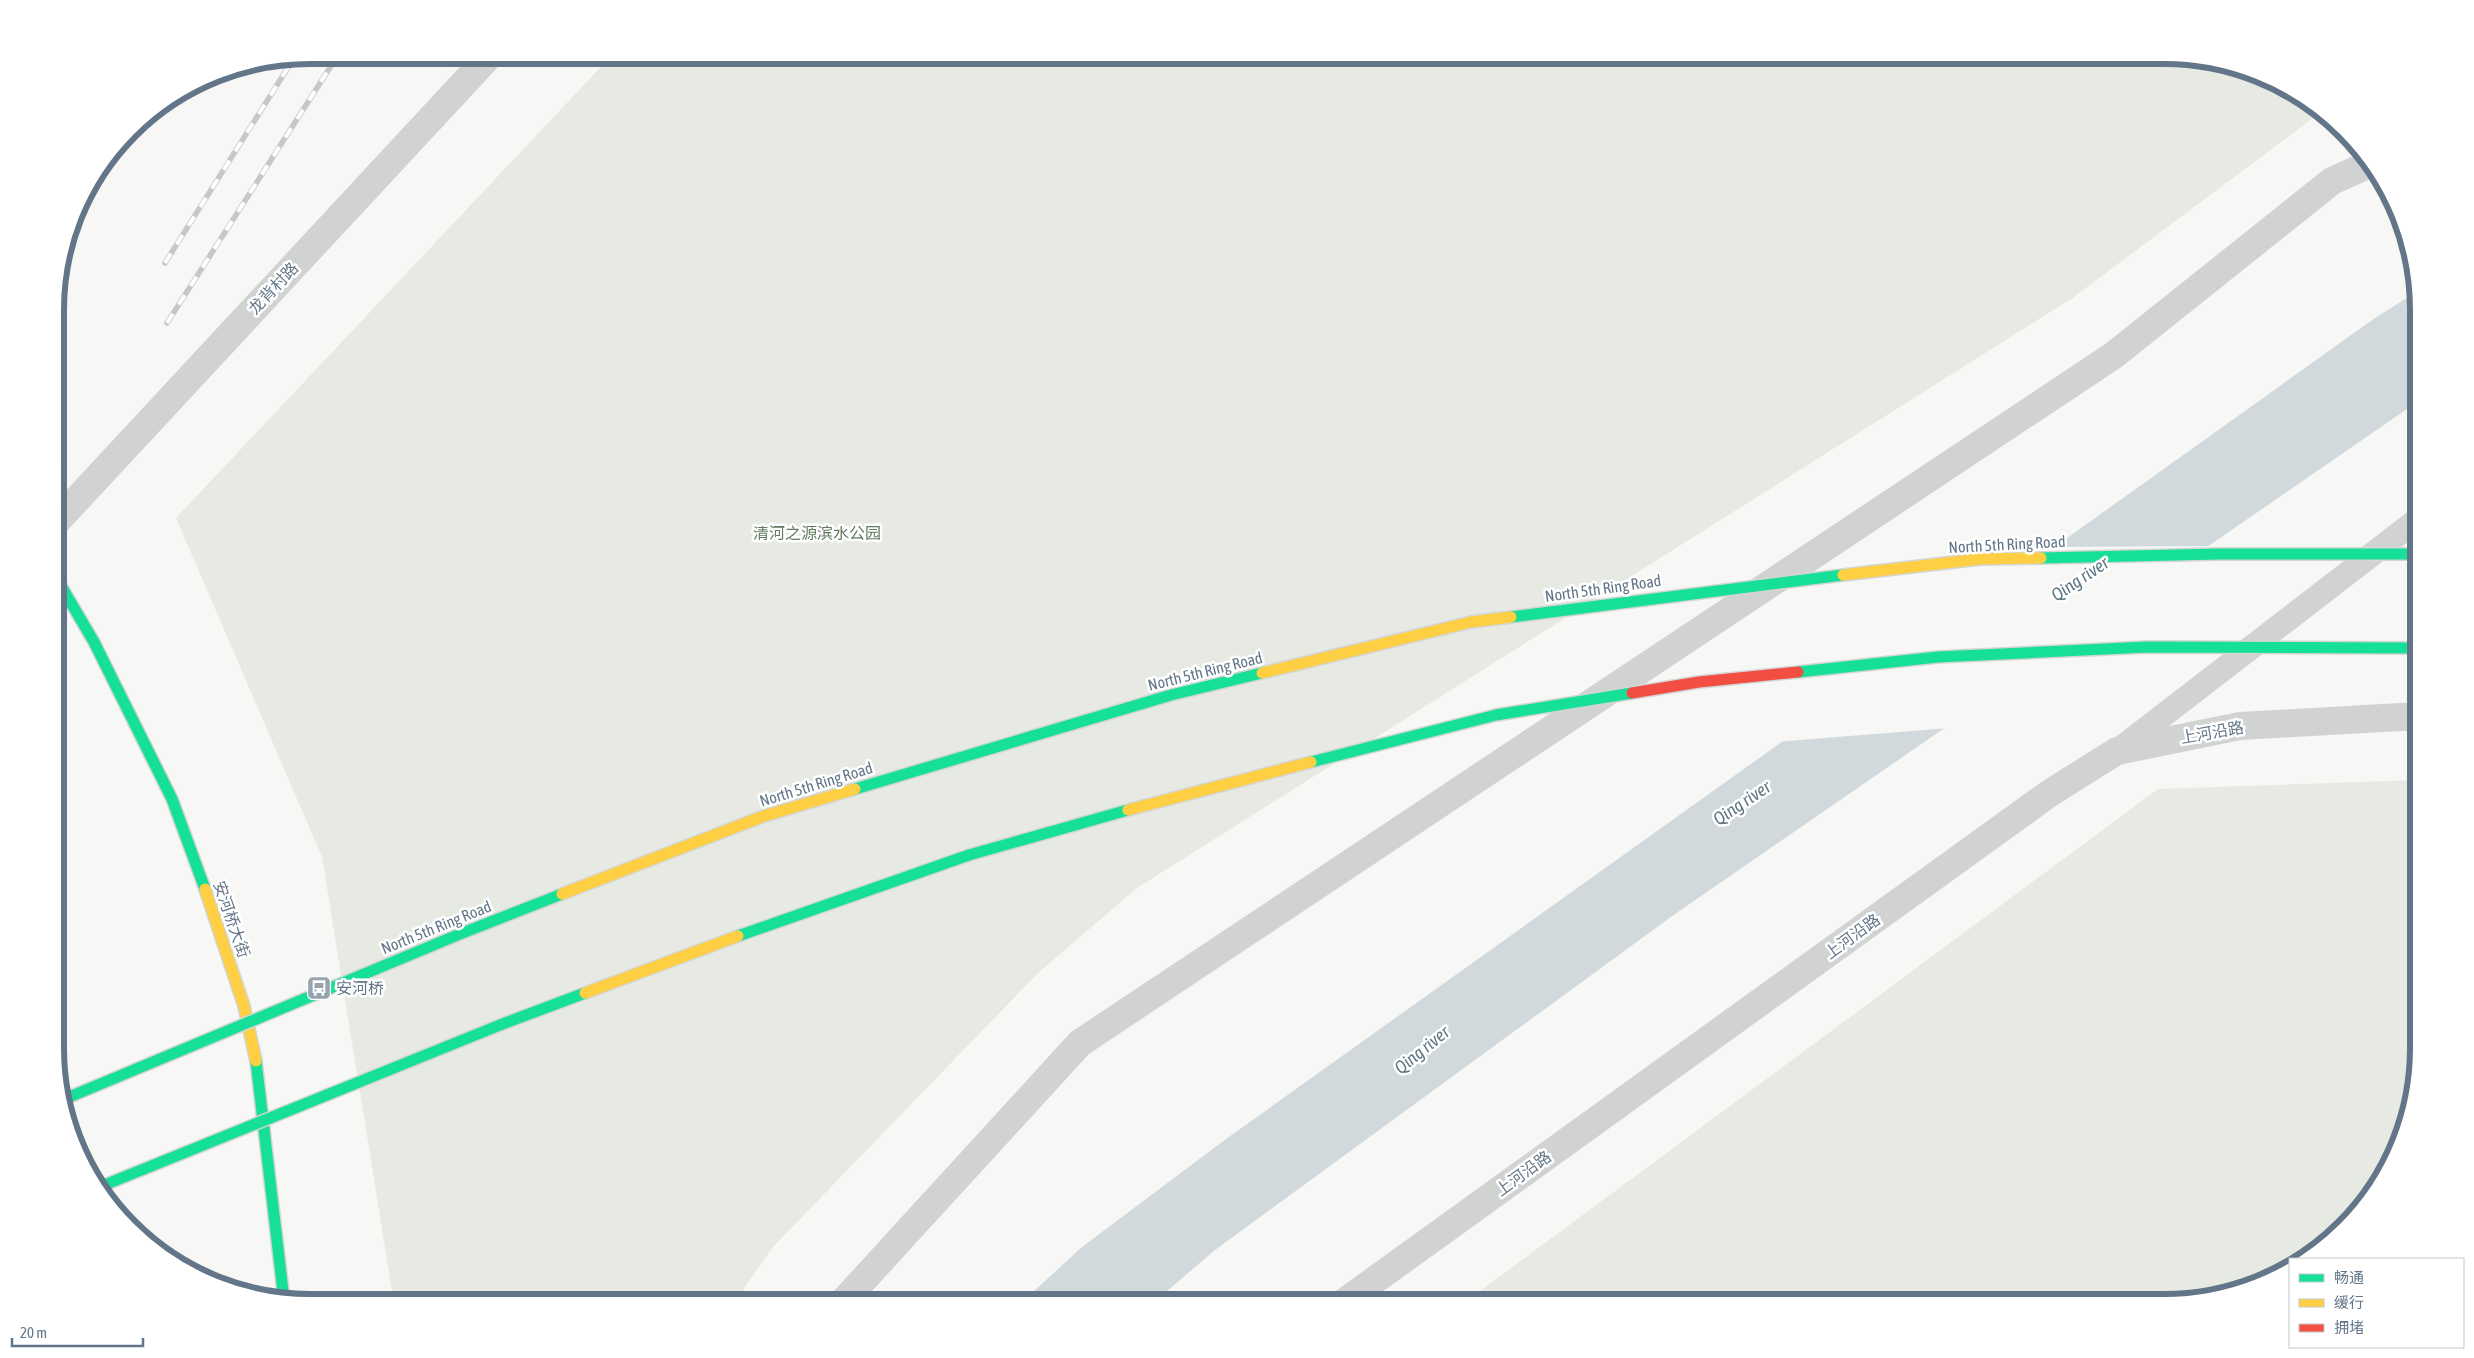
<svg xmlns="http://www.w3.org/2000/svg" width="2474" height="1358" font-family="'Asap Condensed','Noto Sans SC',sans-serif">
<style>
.green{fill:#e6eae3}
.water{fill:#d1d9dc}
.pier{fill:#f7f7f5}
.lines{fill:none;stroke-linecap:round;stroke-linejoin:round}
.fast-casing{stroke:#d2d4d5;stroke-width:14}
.slow-casing{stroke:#d2d4d5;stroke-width:14}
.lane{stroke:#d1d2d2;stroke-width:24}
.street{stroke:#d1d2d2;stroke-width:28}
.fast{stroke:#16e098;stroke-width:11}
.slow{stroke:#ffcf43;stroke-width:11}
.rail-casing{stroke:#c6c7c9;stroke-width:5.5}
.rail{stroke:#fff;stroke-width:4;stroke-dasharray:11;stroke-linecap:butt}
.fast-bridge-casing{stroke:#d4d5d5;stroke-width:14;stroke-linecap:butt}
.slow-bridge-casing{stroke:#d4d5d5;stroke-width:14;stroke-linecap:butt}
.jam-bridge-casing{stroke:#d4d5d5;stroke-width:14;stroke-linecap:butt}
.fast-bridge{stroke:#16e098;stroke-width:11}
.slow-bridge{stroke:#ffcf43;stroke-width:11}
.jam-bridge{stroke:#f24e42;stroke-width:11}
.labels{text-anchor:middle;stroke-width:5;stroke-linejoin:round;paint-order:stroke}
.street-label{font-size:16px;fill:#637689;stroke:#fff}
.park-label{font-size:16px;fill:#637a5f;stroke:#fff}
.poi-label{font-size:16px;fill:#637689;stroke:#fff;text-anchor:start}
.water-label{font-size:18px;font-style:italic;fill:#5f7884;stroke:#fff}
.rim{fill:none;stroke:#637689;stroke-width:6}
</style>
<rect width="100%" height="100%" fill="#f7f7f5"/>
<!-- green -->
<g class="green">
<path d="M 612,55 L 2164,55 L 2230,64 L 2291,89 L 2321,112 L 2071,299 L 1137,888 L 1038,973 L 772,1248 L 734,1303 L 394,1303 L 322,857 L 176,518 Z"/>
<path d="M 2418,780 L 2418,1065 L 2410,1114 L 2385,1175 L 2356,1216 L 2307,1259 L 2290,1259 L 2290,1268 L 2246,1290 L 2181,1302 L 1464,1303 L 2158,789 Z"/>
</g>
<!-- water -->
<path class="water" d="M 2418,291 L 2418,403 L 2407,409 L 1675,914 L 1215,1250 L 1153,1303 L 1021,1303 L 1082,1247 L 1226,1139 L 2375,318 Z"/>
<!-- pier -->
<path class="pier" d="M 2212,546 L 1949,728 L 1775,742 L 2048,547 Z"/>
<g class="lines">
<defs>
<g id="fast">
<path d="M 57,579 L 94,642 L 172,799 L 205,889"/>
<path d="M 256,1061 L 284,1300"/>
</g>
<path id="slow" d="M 205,889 L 244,1006 L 256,1061"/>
</defs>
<!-- fast casing -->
<use href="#fast" class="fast-casing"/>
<!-- slow casing -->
<use href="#slow" class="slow-casing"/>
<!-- lane -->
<path class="lane" d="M 2117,751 L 2418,519"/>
<!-- street -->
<g class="street">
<path d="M 57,521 L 490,55"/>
<path d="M 842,1303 L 1080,1043 L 2114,355 L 2332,181 L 2372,163"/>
<path d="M 1343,1303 L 2050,793 L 2117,751 L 2240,726 L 2418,716"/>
</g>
<!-- fast -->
<use href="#fast" class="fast"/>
<!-- slow -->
<use href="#slow" class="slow"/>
<defs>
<g id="rail">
<path d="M 165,263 L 294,58"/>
<path d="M 167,323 L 338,55"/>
</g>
</defs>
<!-- rail casing -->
<use href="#rail" class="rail-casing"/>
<!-- rail -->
<use href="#rail" class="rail"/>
<defs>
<g id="fast-bridge">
<path d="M 2041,558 L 2220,554 L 2418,554"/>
<path d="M 1511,617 L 1843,575"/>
<path d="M 1798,672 L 1938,657 L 2147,647 L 2418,648"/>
<path d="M 1311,762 L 1496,715 L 1632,693"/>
<path d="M 855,789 L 1171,695 L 1262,673"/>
<path d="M 738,936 L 969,855 L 1128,810"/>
<path d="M 62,1100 L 460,934 L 562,894"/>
<path d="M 97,1188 L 500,1025 L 585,993"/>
</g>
<g id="slow-bridge">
<path d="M 1843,575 L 1980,559 L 2041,558"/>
<path d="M 1262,673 L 1471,622 L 1511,617"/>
<path d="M 1128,810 L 1311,762"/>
<path d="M 562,894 L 764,816 L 855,789"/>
<path d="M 585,993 L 738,936"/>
</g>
<path id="jam-bridge" d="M 1632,693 L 1699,682 L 1798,672"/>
</defs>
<!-- fast-bridge casing -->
<use href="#fast-bridge" class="fast-bridge-casing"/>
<!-- slow-bridge casing -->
<use href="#slow-bridge" class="slow-bridge-casing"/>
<!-- jam-bridge casing -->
<use href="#jam-bridge" class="jam-bridge-casing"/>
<!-- fast-bridge -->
<use href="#fast-bridge" class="fast-bridge"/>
<!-- slow-bridge -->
<use href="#slow-bridge" class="slow-bridge"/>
<!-- jam-bridge -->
<use href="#jam-bridge" class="jam-bridge"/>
</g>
<!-- icons -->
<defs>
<symbol id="bus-square" viewBox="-11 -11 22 22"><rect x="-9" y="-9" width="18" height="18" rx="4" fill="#97a3af" stroke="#fff"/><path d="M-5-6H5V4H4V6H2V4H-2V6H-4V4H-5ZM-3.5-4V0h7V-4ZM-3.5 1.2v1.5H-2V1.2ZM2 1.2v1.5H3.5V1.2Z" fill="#fff"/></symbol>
</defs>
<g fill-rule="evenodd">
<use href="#bus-square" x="305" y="974" width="28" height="28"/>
</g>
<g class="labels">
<!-- street labels -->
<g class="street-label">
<text transform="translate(273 288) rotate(-47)" y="6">龙背村路</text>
<text transform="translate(2007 544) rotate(-3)" y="6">North 5th Ring Road</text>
<text transform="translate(1603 588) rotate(-8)" y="6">North 5th Ring Road</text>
<text transform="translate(1205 671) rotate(-14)" y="6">North 5th Ring Road</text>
<text transform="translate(2212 732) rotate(-10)" y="6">上河沿路</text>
<text transform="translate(816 784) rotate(-17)" y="6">North 5th Ring Road</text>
<text transform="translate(232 919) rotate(71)" y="6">安河桥大街</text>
<text transform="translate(436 927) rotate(-22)" y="6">North 5th Ring Road</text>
<text transform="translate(1852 936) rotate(-36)" y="6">上河沿路</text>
<text transform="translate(1523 1173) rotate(-36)" y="6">上河沿路</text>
</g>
<!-- park labels -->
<g class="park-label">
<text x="817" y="539">清河之源滨水公园</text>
</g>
<!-- poi labels -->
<g class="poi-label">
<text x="336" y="994">安河桥</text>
</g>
<!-- water labels -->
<g class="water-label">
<text transform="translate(2080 579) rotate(-34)" y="6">Qing river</text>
<text transform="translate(1742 803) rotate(-34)" y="6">Qing river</text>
<text transform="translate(1422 1050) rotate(-39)" y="6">Qing river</text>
</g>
</g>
<!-- crop -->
<path d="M0 0H2474V1358H0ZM310 64H2164A246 246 0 0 1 2410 310V1048A246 246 0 0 1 2164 1294H310A246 246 0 0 1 64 1048V310A246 246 0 0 1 310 64Z" fill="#fff" fill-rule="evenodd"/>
<path class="rim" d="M310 64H2164A246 246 0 0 1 2410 310V1048A246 246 0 0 1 2164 1294H310A246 246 0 0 1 64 1048V310A246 246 0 0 1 310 64Z"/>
<!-- legend -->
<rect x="2289" y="1258" width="175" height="90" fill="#ffffff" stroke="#c1c8d0"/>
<rect x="2299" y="1274" width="25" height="8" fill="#16e098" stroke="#c1c8d0"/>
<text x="2334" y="1283" font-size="15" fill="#637689">畅通</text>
<rect x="2299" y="1299" width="25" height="8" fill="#ffcf43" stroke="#c1c8d0"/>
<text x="2334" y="1308" font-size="15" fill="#637689">缓行</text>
<rect x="2299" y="1324" width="25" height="8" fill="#f24e42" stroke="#c1c8d0"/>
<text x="2334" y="1333" font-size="15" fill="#637689">拥堵</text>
<!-- scale -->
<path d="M12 1338v8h131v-8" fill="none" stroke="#637689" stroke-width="2.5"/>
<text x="20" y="1338" font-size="15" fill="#637689" stroke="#ffffff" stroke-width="4" paint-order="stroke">20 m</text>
</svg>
